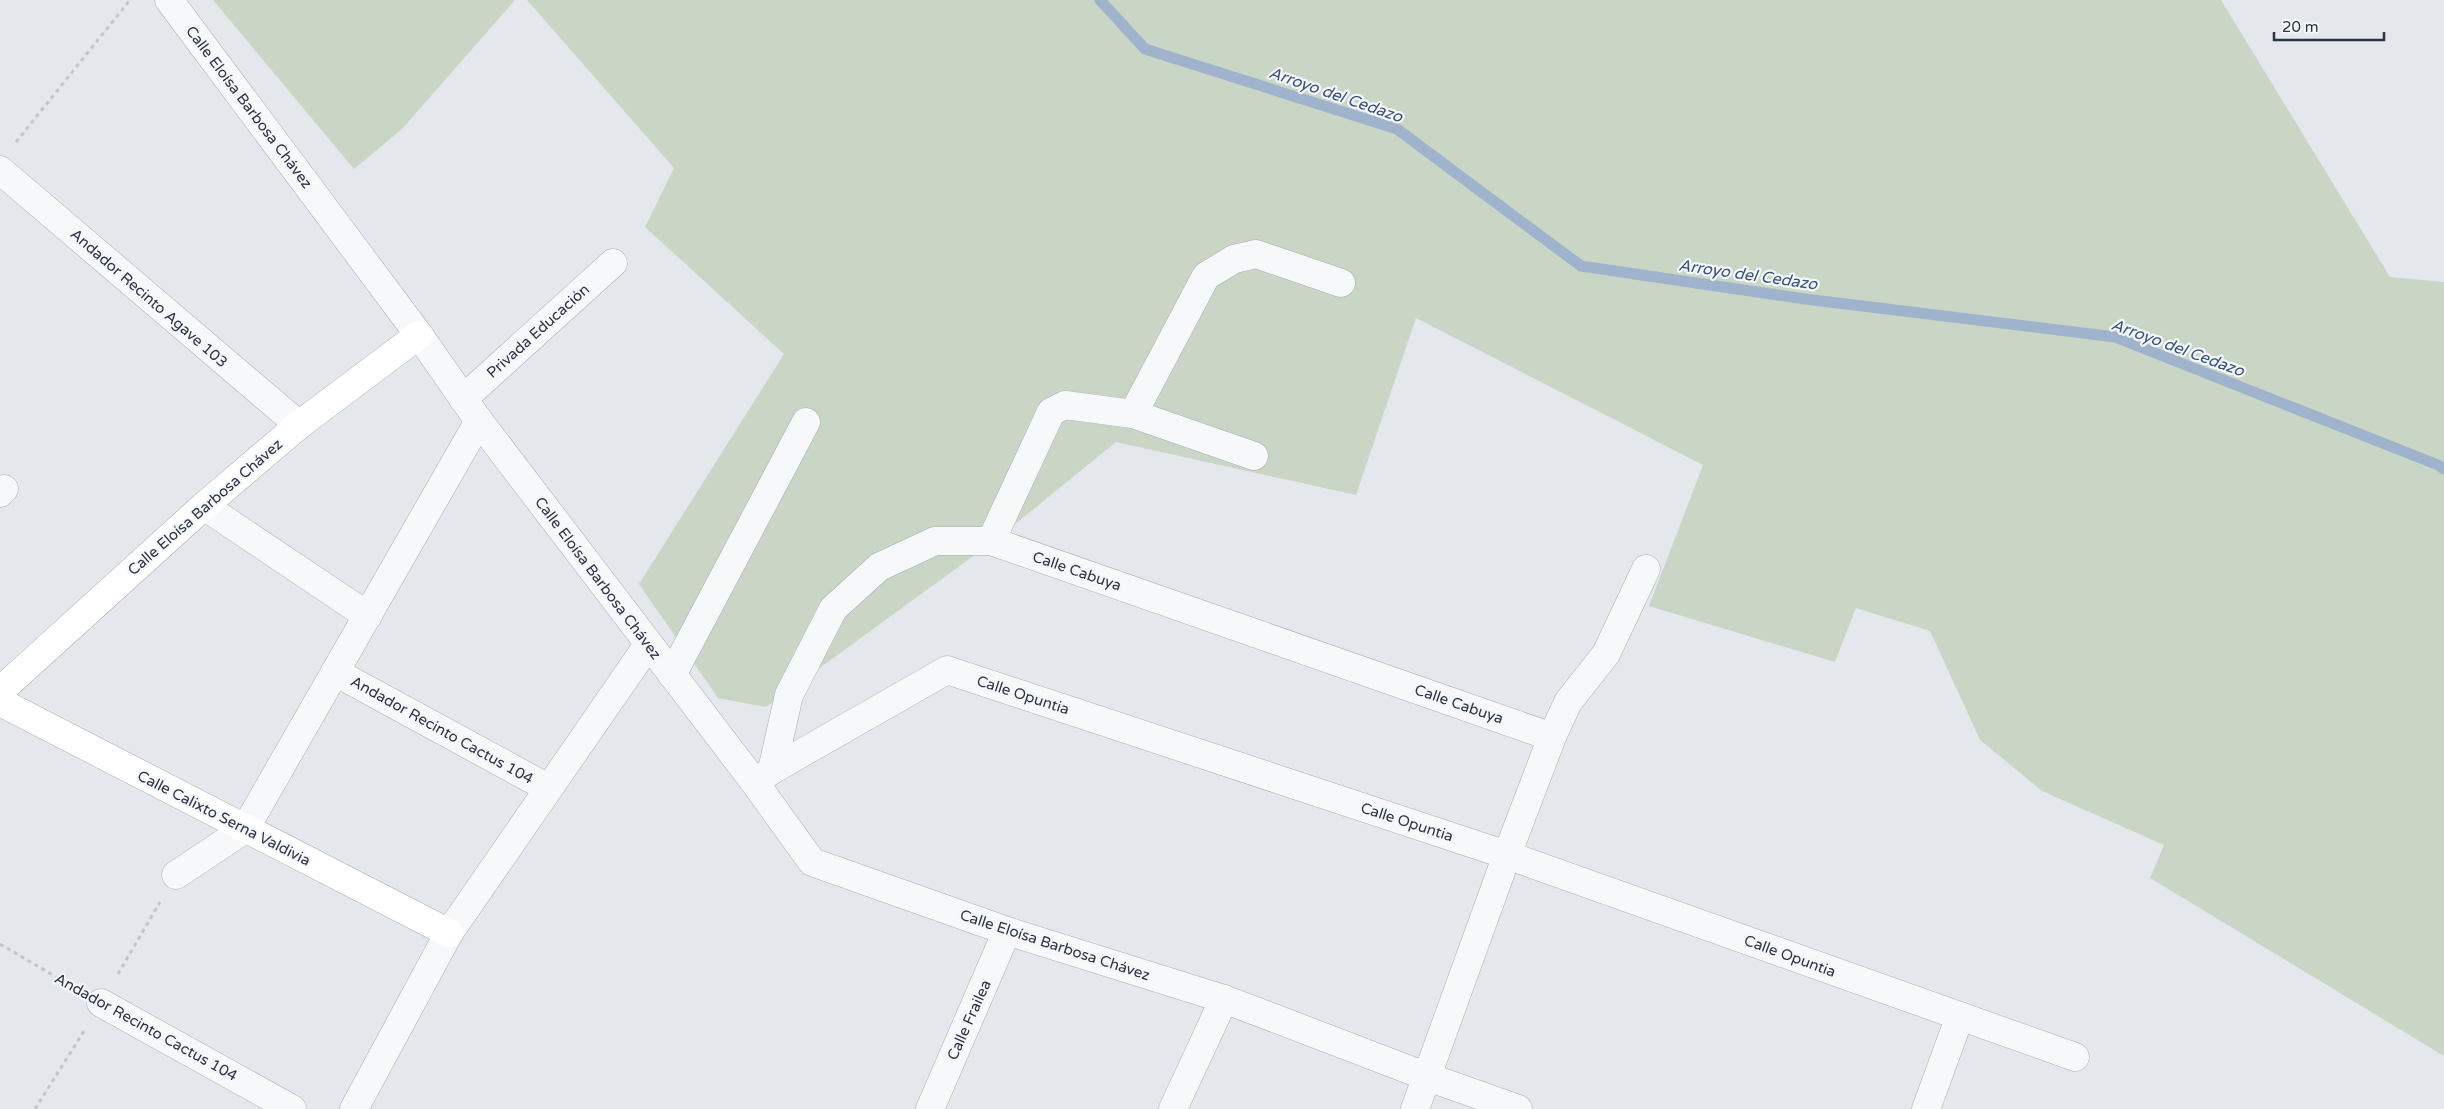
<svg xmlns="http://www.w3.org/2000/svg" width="2444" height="1109" font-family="'Varela Round',sans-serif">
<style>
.green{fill:#c9d6c5}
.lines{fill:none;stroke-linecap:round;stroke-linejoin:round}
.stream{stroke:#9fb4cc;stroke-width:11}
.street-casing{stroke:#a9aeb7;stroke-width:29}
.secondary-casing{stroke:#a9aeb7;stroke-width:29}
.path{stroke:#c2c5cb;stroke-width:3;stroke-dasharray:4 4;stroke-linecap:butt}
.street{stroke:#f7f8fa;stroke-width:28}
.secondary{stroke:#fff;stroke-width:28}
.labels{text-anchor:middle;stroke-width:4.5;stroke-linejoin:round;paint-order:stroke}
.street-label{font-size:15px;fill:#2b3445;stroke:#f4f6f9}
.water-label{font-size:16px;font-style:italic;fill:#34527a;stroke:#f4f6f9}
</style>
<rect width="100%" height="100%" fill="#e4e7ec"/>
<!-- green -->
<g class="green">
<path d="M 213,0 L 515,0 L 402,129 L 354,169 Z"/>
<path d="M 527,0 L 2221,0 L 2390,277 L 2444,282 L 2444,1056 L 2150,878 L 2164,845 L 2042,791 L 1980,740 L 1930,631 L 1856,608 L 1835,662 L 1649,606 L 1703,465 L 1416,318 L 1356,495 L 1116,442 L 998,538 L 766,707 L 718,698 L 639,584 L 784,354 L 645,227 L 674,168 Z"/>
</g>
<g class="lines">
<!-- stream -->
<path class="stream" d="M 1100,0 L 1145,49 L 1397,129 L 1581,266 L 1805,299 L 2115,337 L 2438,465 L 2444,469"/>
<defs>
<g id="street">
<path d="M 169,0 L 419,335 L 479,421 L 755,783 L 812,862 L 1007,931 L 1224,999 L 1428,1077 L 1518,1109"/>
<path d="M 0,170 L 299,425"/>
<path d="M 463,399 L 613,263"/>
<path d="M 1133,414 L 1206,276 L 1234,259 L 1256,254 L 1341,283"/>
<path d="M 0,493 L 4,489"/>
<path d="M 204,506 L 368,616"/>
<path d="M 991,541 L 1051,412 L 1065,405 L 1133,414 L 1254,456"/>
<path d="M 335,672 L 548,788"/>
<path d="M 672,675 L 806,422"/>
<path d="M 772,770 L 789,695 L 833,609 L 879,567 L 935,541 L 991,541 L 1552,737"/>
<path d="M 755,783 L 772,770 L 947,670 L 1507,855 L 2075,1057"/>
<path d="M 176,875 L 245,829 L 479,421"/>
<path d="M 101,1003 L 292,1109"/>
<path d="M 354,1109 L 449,933 L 648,645"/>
<path d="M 930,1109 L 1007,931"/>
<path d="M 1173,1109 L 1224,999"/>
<path d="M 1415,1109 L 1507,855 L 1552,737 L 1568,702 L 1606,654 L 1646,569"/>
<path d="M 1926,1109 L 1960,1016"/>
</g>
<g id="secondary">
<path d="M 0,691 L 204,506 L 299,425 L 419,335"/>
<path d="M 0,702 L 449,933"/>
</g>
</defs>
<!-- street casing -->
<use href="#street" class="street-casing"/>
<!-- secondary casing -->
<use href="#secondary" class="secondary-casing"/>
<!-- path -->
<g class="path">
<path d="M 16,142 L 130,0"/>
<path d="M 0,944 L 73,987"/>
<path d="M 118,974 L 160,902"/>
<path d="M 35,1109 L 84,1031"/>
</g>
<!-- street -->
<use href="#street" class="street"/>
<!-- secondary -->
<use href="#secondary" class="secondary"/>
</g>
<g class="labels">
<!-- street labels -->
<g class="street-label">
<text transform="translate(249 107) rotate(53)" y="5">Calle Eloísa Barbosa Chávez</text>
<text transform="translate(149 298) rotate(41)" y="5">Andador Recinto Agave 103</text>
<text transform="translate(538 331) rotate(-42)" y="5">Privada Educación</text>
<text transform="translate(205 507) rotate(-41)" y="5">Calle Eloísa Barbosa Chávez</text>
<text transform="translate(1077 571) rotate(19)" y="5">Calle Cabuya</text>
<text transform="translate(598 578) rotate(53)" y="5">Calle Eloísa Barbosa Chávez</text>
<text transform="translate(1023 695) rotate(18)" y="5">Calle Opuntia</text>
<text transform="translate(1459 704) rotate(19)" y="5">Calle Cabuya</text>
<text transform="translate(442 730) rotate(29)" y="5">Andador Recinto Cactus 104</text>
<text transform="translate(224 818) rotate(27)" y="5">Calle Calixto Serna Valdivia</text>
<text transform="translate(1407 822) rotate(18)" y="5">Calle Opuntia</text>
<text transform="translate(1055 945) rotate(18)" y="5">Calle Eloísa Barbosa Chávez</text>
<text transform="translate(1790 956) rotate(20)" y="5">Calle Opuntia</text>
<text transform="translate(969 1020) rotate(-66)" y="5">Calle Frailea</text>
<text transform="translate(146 1027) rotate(29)" y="5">Andador Recinto Cactus 104</text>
</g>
<!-- water labels -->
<g class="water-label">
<text transform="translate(1336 94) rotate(19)" y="6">Arroyo del Cedazo</text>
<text transform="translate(1748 274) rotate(8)" y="6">Arroyo del Cedazo</text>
<text transform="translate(2178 347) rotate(20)" y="6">Arroyo del Cedazo</text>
</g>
</g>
<!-- scale -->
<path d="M2274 32v8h110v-8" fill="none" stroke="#2b3445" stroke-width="2.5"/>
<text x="2282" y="32" font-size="15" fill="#2b3445" stroke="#f4f6f9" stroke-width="4" paint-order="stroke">20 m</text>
</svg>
